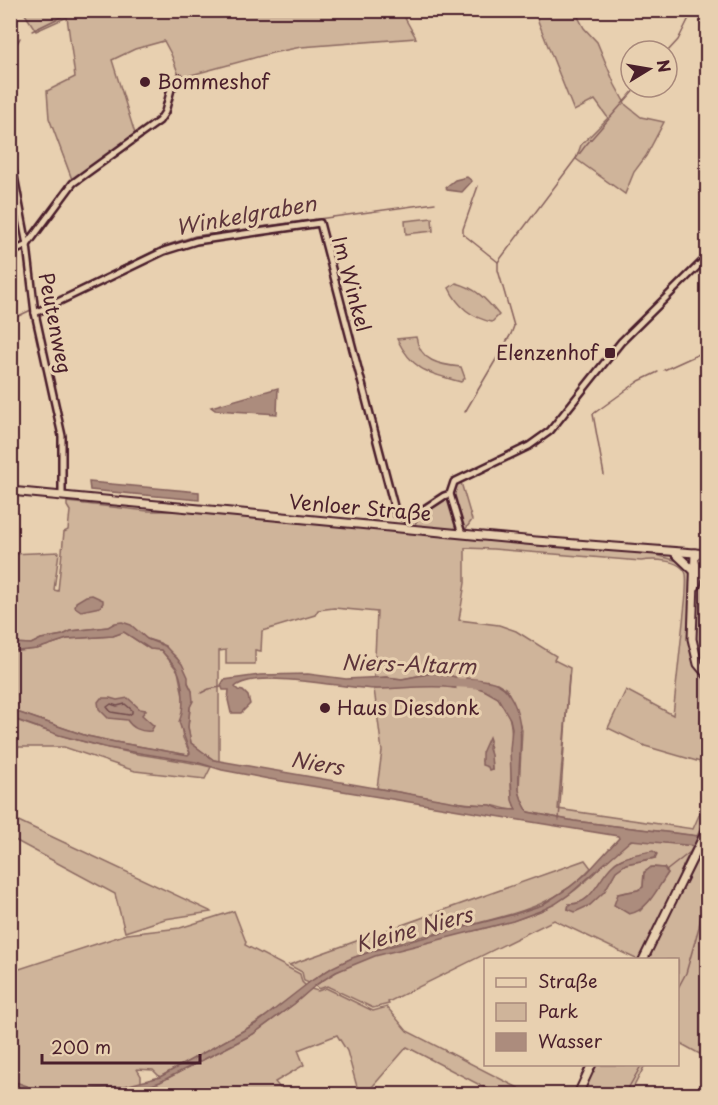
<svg xmlns="http://www.w3.org/2000/svg" width="718" height="1105" font-family="'Playpen Sans',sans-serif">
<style>
.green{fill:#cfb49a;stroke:#8c6a62;stroke-width:1.5;fill-rule:evenodd}
.water{fill:#ac8c7d;stroke:#85605c;stroke-width:1.5}
.lines{fill:none;stroke-linecap:round;stroke-linejoin:round}
.shore{stroke:#714b4c;stroke-width:1.5}
.stream{stroke:#85605c;stroke-width:1.5}
.river{stroke:#ac8c7d;stroke-width:9}
.minor-casing{stroke:#4a1f2b;stroke-width:10}
.major-casing{stroke:#4a1f2b;stroke-width:11}
.minor{stroke:#e8d0b0;stroke-width:5}
.major{stroke:#e8d0b0;stroke-width:7}
.poi-dot{fill:#4a1f2b;stroke:#e8d0b0;stroke-width:2}
.labels{text-anchor:middle;stroke-width:6;stroke-linejoin:round;paint-order:stroke}
.poi-label{font-size:20px;fill:#4a1f2b;stroke:#e8d0b0;text-anchor:start}
.street-label{font-size:20px;fill:#4a1f2b;stroke:#e8d0b0}
.water-label{font-size:21px;font-style:italic;fill:#5e353b;stroke:#e8d0b0}
</style>
<rect width="100%" height="100%" fill="#e8d0b0"/>
<filter id="ink" filterUnits="userSpaceOnUse"><feTurbulence type="fractalNoise" baseFrequency=".0167" numOctaves="2"/><feDisplacementMap in="SourceGraphic" scale="12" xChannelSelector="R" yChannelSelector="G"/><feConvolveMatrix kernelMatrix="1 2 1 2 8 2 1 2 1" color-interpolation-filters="sRGB"/></filter>
<g filter="url(#ink)">
<!-- green -->
<g class="green">
<path d="M 23,11 L 401,11 L 416,38 L 301,47 L 272,53 L 180,78 L 171,54 L 164,41 L 135,49 L 112,60 L 136,137 L 73,182 L 49,118 L 47,91 L 75,77 L 67,17 L 36,31 Z"/>
<path d="M 555,11 L 575,11 L 584,28 L 597,42 L 615,85 L 626,105 L 641,117 L 664,122 L 646,156 L 634,172 L 625,194 L 576,159 L 581,145 L 608,118 L 595,100 L 574,111 L 536,16 Z"/>
<path d="M 432,218 L 433,231 L 406,234 L 405,221 Z"/>
<path d="M 456,283 C 476,288 486,299 499,315 L 492,322 C 472,318 458,307 449,288 Z"/>
<path d="M 416,337 C 420,361 439,365 461,367 L 465,378 L 461,382 C 428,373 413,371 397,339 Z"/>
<path d="M 460,479 L 472,520 L 462,534 L 652,550 L 652,554 L 682,562 L 690,571 L 688,640 L 695,665 L 707,681 L 707,764 L 645,746 L 608,728 L 626,690 L 673,715 L 686,594 C 686,588 687,580 686,574 C 681,559 653,559 641,561 L 493,549 L 465,548 L 465,583 L 459,620 L 499,625 L 516,631 L 556,656 L 554,660 L 570,668 L 558,809 L 693,829 L 707,797 L 707,815 L 697,836 L 574,821 L 528,812 L 522,801 L 519,790 L 522,730 L 507,689 L 497,683 L 466,679 L 466,684 C 477,687 488,690 497,697 C 525,719 502,778 516,810 C 507,810 498,806 489,805 C 452,804 414,795 377,788 L 382,751 L 374,689 L 438,685 L 455,688 L 438,672 L 402,679 L 386,677 L 374,679 L 377,612 L 334,608 L 318,610 L 315,615 L 262,631 L 261,651 L 255,650 L 255,664 L 226,664 L 226,650 L 219,651 L 219,761 L 213,760 L 191,743 L 188,727 L 192,691 L 177,658 L 160,643 L 147,639 L 133,629 L 108,627 L 71,631 L 63,635 L 41,639 L 31,644 L 11,643 L 10,554 L 59,552 L 54,590 L 58,591 L 64,532 L 68,530 L 70,511 L 67,506 L 67,502 L 148,511 L 214,511 L 412,530 L 422,511 L 450,494 L 454,482 ZM 490,740 C 488,750 492,759 492,769 L 482,761 Z"/>
<path d="M 707,562 L 707,670 C 702,665 698,657 697,650 C 693,633 696,575 707,562 Z"/>
<path d="M 124,632 L 150,649 L 161,650 L 178,671 L 184,701 L 181,726 L 183,738 L 190,753 L 188,755 L 115,742 L 87,736 L 11,710 L 10,649 L 18,651 L 37,649 L 67,639 L 113,636 Z"/>
<path d="M 10,718 C 50,733 91,745 132,753 C 159,758 185,760 211,767 L 205,779 L 135,771 L 64,747 L 11,747 Z"/>
<path d="M 10,817 L 210,911 L 211,912 L 165,919 L 125,932 L 115,894 L 11,838 Z"/>
<path d="M 636,839 L 693,846 L 683,866 L 682,872 L 640,959 L 636,959 L 554,920 L 388,1002 L 389,1004 L 373,1008 L 327,986 L 319,989 L 315,986 C 374,939 473,940 542,910 C 559,903 574,892 587,880 C 599,870 621,841 636,839 ZM 649,852 L 655,858 L 625,864 L 616,871 L 604,892 L 568,909 L 569,904 C 594,905 598,878 613,865 C 622,856 637,855 649,852 ZM 653,867 L 664,868 L 668,873 L 649,901 L 640,911 L 618,894 L 638,890 L 643,887 L 644,872 Z"/>
<path d="M 704,847 L 707,847 L 707,1058 L 678,1042 L 678,960 L 646,960 Z"/>
<path d="M 585,860 L 591,868 C 561,901 523,912 482,922 C 424,937 358,946 309,983 L 304,981 L 302,972 L 289,965 Z"/>
<path d="M 234,911 L 246,942 L 245,945 L 300,974 L 302,982 L 306,986 C 262,1024 210,1049 160,1077 L 153,1070 L 137,1069 L 141,1076 L 141,1083 L 121,1087 L 31,1092 L 29,1090 L 21,1094 L 10,1094 L 10,972 L 127,934 L 180,928 Z"/>
<path d="M 326,988 L 373,1011 L 387,1007 L 407,1031 L 530,1094 L 497,1094 L 407,1047 L 366,1094 L 359,1094 L 347,1051 L 337,1035 L 298,1050 L 304,1065 L 275,1082 L 285,1094 L 168,1094 L 167,1092 L 161,1094 L 95,1094 L 141,1089 L 160,1082 L 253,1034 L 294,1004 L 311,989 L 318,991 Z"/>
<path d="M 596,1065 L 645,1065 L 630,1094 L 581,1094 Z"/>
</g>
<!-- water -->
<g class="water">
<path d="M 467,177 L 472,181 L 462,192 L 447,190 L 446,187 L 455,180 Z"/>
<path d="M 278,388 L 277,414 L 215,410 L 211,407 Z"/>
<path d="M 89,482 L 199,492 L 199,500 L 90,490 Z"/>
<path d="M 92,595 L 103,600 L 103,603 L 100,607 L 81,611 L 75,607 L 76,602 L 86,596 Z"/>
<path d="M 122,622 L 131,625 L 147,639 L 165,646 L 182,664 L 188,677 L 188,683 L 192,691 L 193,701 L 190,707 L 188,727 L 191,743 L 214,760 L 467,804 L 491,805 L 500,809 L 516,810 L 512,800 L 510,750 L 512,728 L 510,719 L 498,698 L 484,690 L 466,684 L 466,678 C 476,680 488,679 498,684 C 506,688 509,694 513,701 C 527,730 517,759 519,790 C 520,798 524,805 528,812 L 574,821 L 707,837 L 707,847 L 631,840 L 571,893 L 555,904 L 540,911 L 513,921 L 375,956 L 336,972 L 317,984 L 294,1004 L 253,1034 L 160,1082 L 141,1089 L 95,1094 L 17,1094 L 25,1092 L 25,1090 L 22,1088 L 11,1087 L 10,1080 L 27,1086 L 32,1092 L 121,1087 L 160,1077 L 257,1023 L 311,981 L 333,967 L 352,958 L 376,950 L 515,914 L 542,905 L 570,887 L 586,874 L 619,838 L 618,836 L 269,779 L 222,770 L 196,762 L 108,748 L 59,735 L 11,718 L 11,710 L 87,736 L 115,742 L 188,755 L 190,753 L 179,722 C 185,708 184,684 177,669 C 173,662 166,657 161,650 L 150,649 L 124,632 L 113,636 L 67,639 L 37,649 L 18,651 L 11,649 L 11,643 L 31,644 L 41,639 L 63,635 L 71,631 L 108,627 L 115,623 Z"/>
<path d="M 438,672 L 455,677 L 458,680 L 458,685 L 455,688 C 428,684 403,689 376,689 C 347,689 255,668 235,687 L 238,690 L 243,691 L 248,696 L 250,704 L 241,713 L 231,713 L 228,700 L 229,690 L 223,690 L 221,685 L 224,680 L 260,675 L 308,674 L 346,679 L 386,677 L 402,679 Z"/>
<path d="M 101,698 L 110,698 L 117,700 L 128,698 L 140,709 L 146,710 L 142,715 L 154,726 L 151,731 C 141,732 132,728 127,720 L 108,718 L 99,709 L 98,702 Z"/>
<path d="M 489,737 L 490,740 L 489,749 L 491,755 L 492,769 L 489,770 L 488,767 L 482,765 L 482,753 Z"/>
<path d="M 653,851 L 657,854 L 655,858 L 626,864 L 616,871 L 604,892 L 590,905 L 575,912 L 568,909 L 569,904 C 593,905 598,878 613,865 C 622,856 641,853 653,851 Z"/>
<path d="M 651,867 L 664,868 L 668,873 C 658,887 648,911 629,914 L 614,905 L 618,894 L 638,890 L 643,887 L 644,873 Z"/>
</g>
<g class="lines">
<!-- shore -->
<path class="shore" d="M 111,704 L 117,706 L 125,704 L 132,710 L 132,713 L 129,715 L 111,712 L 107,707 Z"/>
<!-- stream -->
<g class="stream">
<path d="M 32,31 L 75,10"/>
<path d="M 667,52 L 678,40 L 693,10"/>
<path d="M 10,71 L 13,50 L 20,38"/>
<path d="M 478,186 L 463,229 L 463,234 L 498,262"/>
<path d="M 40,307 L 164,246 L 195,236 L 435,203"/>
<path d="M 10,320 L 31,310"/>
<path d="M 664,370 L 708,350"/>
<path d="M 465,412 L 511,334 L 514,326 L 498,270 L 498,262 L 586,145 L 637,87"/>
<path d="M 604,475 L 593,414 L 639,381 L 658,372"/>
<path d="M 201,693 L 209,689 L 221,687"/>
<path d="M 559,820 L 569,675"/>
<path d="M 666,871 L 694,849"/>
<path d="M 678,988 L 686,973 L 699,927 L 708,876"/>
<path d="M 625,1094 L 642,1064"/>
</g>
<!-- river -->
<path class="river" d="M 447,682 L 478,684"/>
<defs>
<g id="minor">
<path d="M 10,155 L 27,245 L 35,313 L 62,436 L 62,496"/>
<path d="M 10,253 L 27,245 L 73,183 L 159,121 L 165,112 L 171,89 L 180,78"/>
<path d="M 35,313 L 164,251 L 196,241 L 320,223 L 396,514 L 409,519 L 444,496 L 450,494"/>
<path d="M 462,534 L 450,494 L 454,482 L 529,446 L 550,431 L 621,342 L 708,256"/>
</g>
<g id="major">
<path d="M 10,491 L 536,541 L 708,554"/>
<path d="M 674,552 L 693,570"/>
<path d="M 695,553 L 692,639 L 698,664 L 708,676"/>
<path d="M 696,586 L 704,554"/>
<path d="M 643,960 L 708,827"/>
<path d="M 578,1094 L 592,1064"/>
</g>
</defs>
<!-- minor casing -->
<use href="#minor" class="minor-casing"/>
<!-- major casing -->
<use href="#major" class="major-casing"/>
<!-- minor -->
<use href="#minor" class="minor"/>
<!-- major -->
<use href="#major" class="major"/>
</g>
</g>
<!-- markers -->
<g class="poi-dot">
<circle cx="145" cy="82" r="6"/>
<rect x="604" y="347" width="12" height="12" rx="3"/>
<circle cx="325" cy="708" r="6"/>
</g>
<g class="labels">
<!-- poi labels -->
<g class="poi-label">
<text x="157" y="89">Bommeshof</text>
<text x="598" y="360" text-anchor="end">Elenzenhof</text>
<text x="337" y="715">Haus Diesdonk</text>
</g>
<!-- street labels -->
<g class="street-label">
<text transform="translate(351 284) rotate(75)" y="7">Im Winkel</text>
<text transform="translate(55 323) rotate(79)" y="7">Peutenweg</text>
<text transform="translate(360 508) rotate(5)" y="7">Venloer Straße</text>
</g>
<!-- water labels -->
<g class="water-label">
<text transform="translate(246 216) rotate(-10)" y="7">Winkelgraben</text>
<text transform="translate(409 665) rotate(2)" y="7">Niers-Altarm</text>
<text transform="translate(317 764) rotate(10)" y="7">Niers</text>
<text transform="translate(414 930) rotate(-15)" y="7">Kleine Niers</text>
</g>
</g>
<!-- margin -->
<rect width="718" height="1105" fill="none" stroke="#e8d0b0" stroke-width="36"/>
<rect x="18" y="18" width="682" height="1069" fill="none" stroke="#4a1f2b" stroke-width="2" filter="url(#ink)"/>
<!-- legend -->
<rect x="484" y="958" width="195" height="108" fill="#e8d0b0" stroke="#a9897b" stroke-width="1.5"/>
<rect x="496" y="978" width="30" height="9" fill="#e8d0b0" stroke="#a9897b" stroke-width="1.5"/>
<text x="538" y="988" font-size="18" fill="#4a1f2b">Straße</text>
<rect x="496" y="1003" width="30" height="18" fill="#cfb49a" stroke="#a9897b" stroke-width="1.5"/>
<text x="538" y="1018" font-size="18" fill="#4a1f2b">Park</text>
<rect x="496" y="1033" width="30" height="18" fill="#ac8c7d" stroke="#a9897b" stroke-width="1.5"/>
<text x="538" y="1048" font-size="18" fill="#4a1f2b">Wasser</text>
<!-- north arrow -->
<g transform="translate(649 69) rotate(79)"><circle r="28" fill="#e8d0b0" stroke="#a9897b" stroke-width="1.5"/>
<path d="M0-4.5L10 22L0 15L-10 22Z" fill="#4a1f2b"/>
<text y="-9" font-size="16" font-weight="bold" text-anchor="middle" fill="#4a1f2b">N</text>
</g>
<!-- scale -->
<path d="M42 1054v9h158v-9" fill="none" stroke="#4a1f2b" stroke-width="3"/>
<text x="51" y="1054" font-size="18" fill="#4a1f2b" stroke="#e8d0b0" stroke-width="4.5" paint-order="stroke">200 m</text>
</svg>
